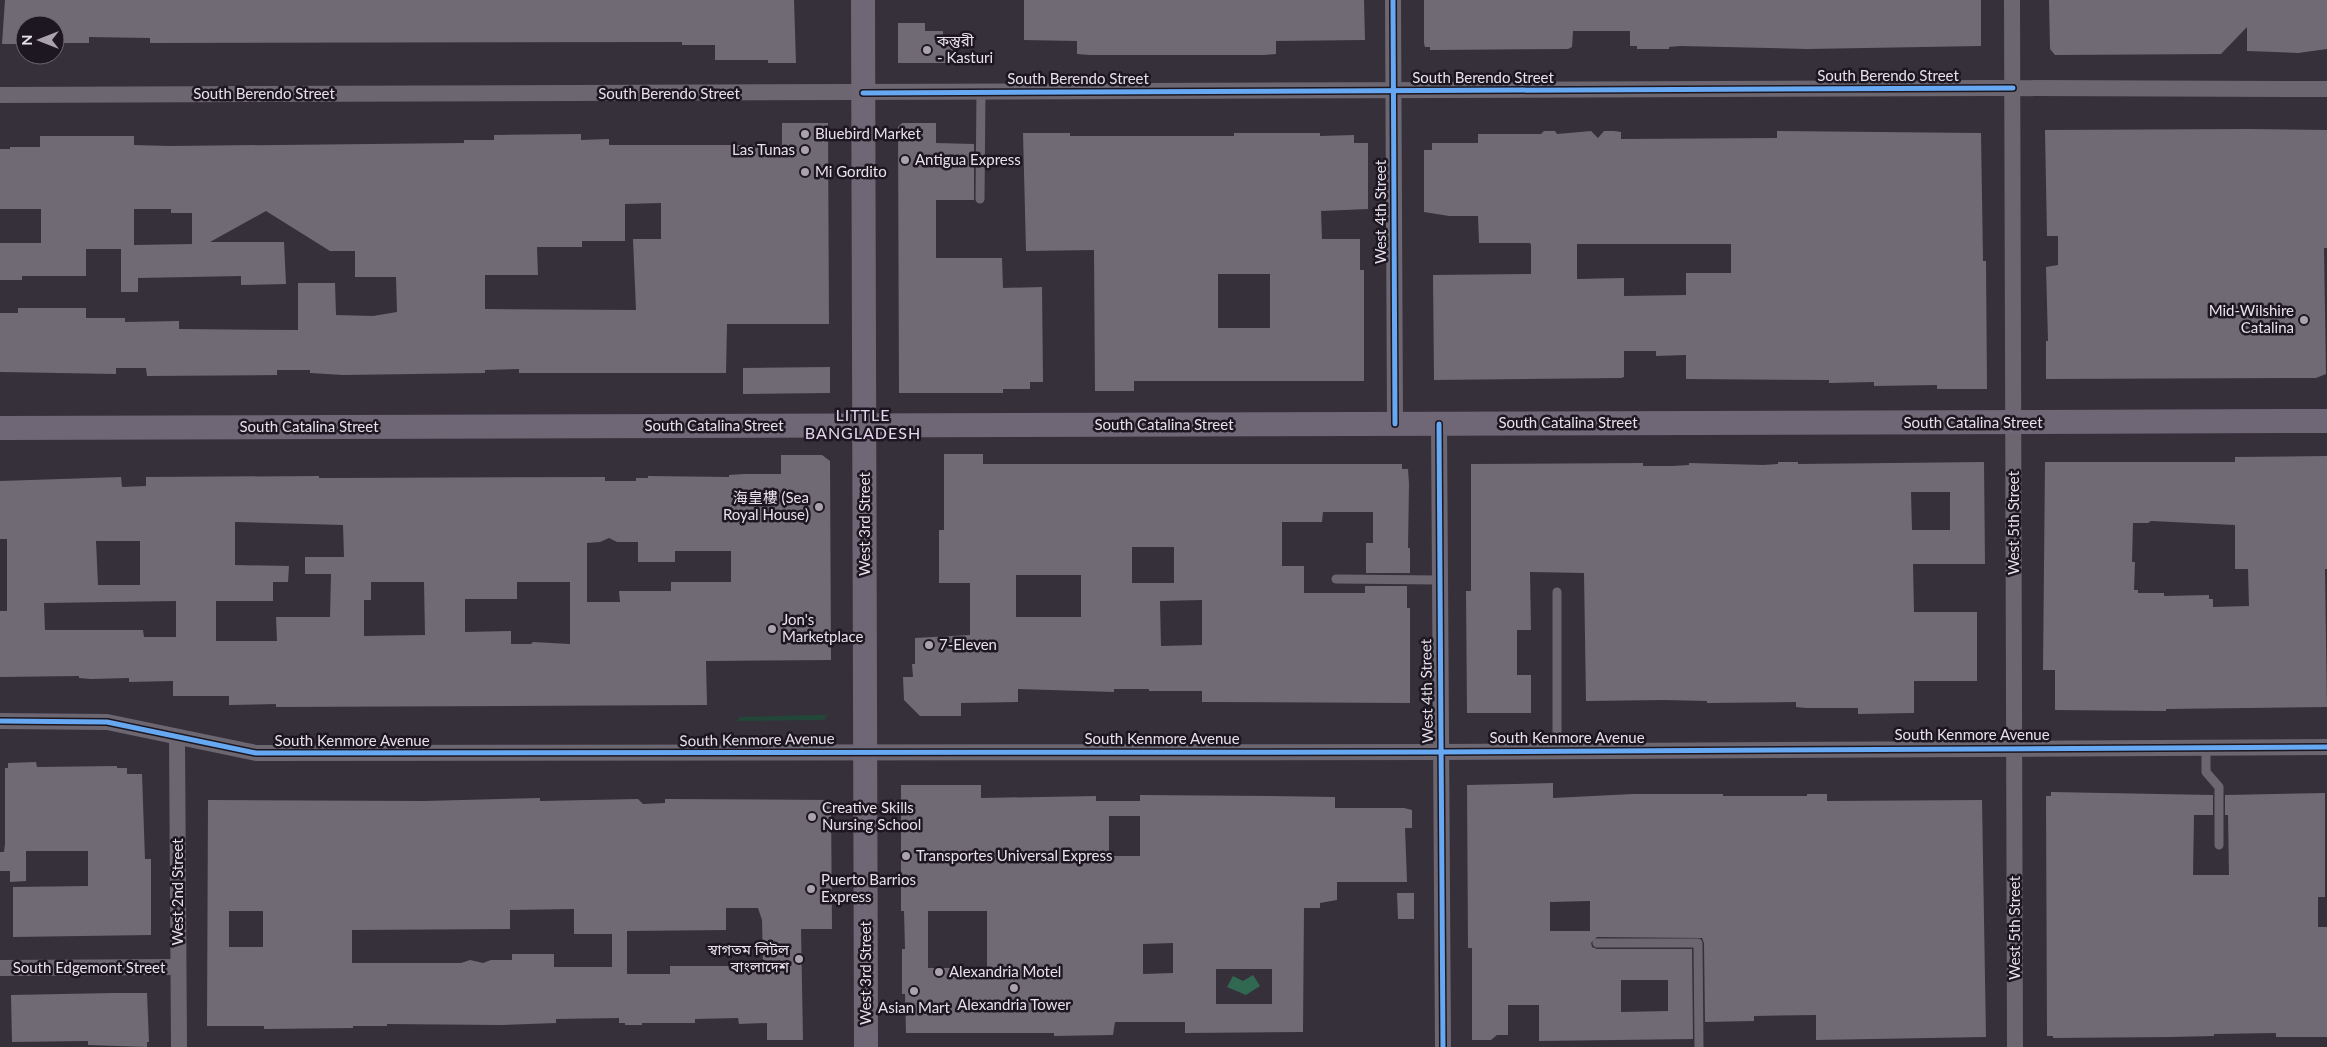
<svg xmlns="http://www.w3.org/2000/svg" width="2327" height="1047" font-family="Lato,'Noto Sans Bengali','Noto Sans SC',sans-serif">
<style>
.green{fill:#224638}
.water{fill:#316852}
.building{fill:#706a74;fill-rule:evenodd}
.lines{fill:none;stroke-linecap:round;stroke-linejoin:round}
.lane{stroke:#6c6671;stroke-width:9}
.street{stroke:#6c6671;stroke-width:16}
.secondary{stroke:#706776;stroke-width:24}
.cycleway-casing{stroke:#1c1720;stroke-width:8}
.cycleway{stroke:#66a8f1;stroke-width:5}
.poi-dot{fill:#aaa3af;stroke:#1c1720;stroke-width:2}
.labels{text-anchor:middle;stroke-width:5;stroke-linejoin:round;paint-order:stroke}
.poi-label{font-size:15px;fill:#e8e1ed;stroke:#1c1720;text-anchor:start}
.street-label{font-size:15px;fill:#e8e1ed;stroke:#1c1720}
.neighbourhood-label{font-size:16px;letter-spacing:1px;fill:#e5d6ef;stroke:#1c1720}
</style>
<rect width="100%" height="100%" fill="#36303b"/>
<!-- green -->
<path class="green" d="M 813,715 L 828,715 L 824,720 L 737,721 L 740,717 Z"/>
<!-- water -->
<path class="water" d="M 1253,975 L 1260,986 L 1246,995 L 1227,987 L 1233,976 L 1243,981 Z"/>
<!-- building -->
<g class="building">
<path d="M 5,0 L 794,0 L 796,63 L 768,63 L 768,60 L 715,60 L 715,45 L 682,45 L 682,42 L 150,43 L 150,38 L 89,37 L 89,43 L 55,43 L 55,25 L 25,25 L 25,44 L 2,44 Z"/>
<path d="M 1024,0 L 1364,0 L 1365,40 L 1276,41 L 1276,54 L 1264,55 L 1090,55 L 1077,54 L 1077,41 L 1024,40 Z"/>
<path d="M 1424,0 L 1981,0 L 1981,46 L 1807,49 L 1680,46 L 1669,47 L 1669,49 L 1637,49 L 1637,46 L 1630,46 L 1630,31 L 1573,31 L 1572,47 L 1568,49 L 1430,50 L 1430,47 L 1425,47 L 1424,43 Z"/>
<path d="M 2049,0 L 2327,0 L 2327,49 L 2298,53 L 2247,51 L 2247,27 L 2221,54 L 2055,55 L 2050,49 Z"/>
<path d="M 898,23 L 925,23 L 925,31 L 943,31 L 943,40 L 956,40 L 956,63 L 898,63 Z"/>
<path d="M 782,123 L 828,123 L 829,324 L 727,324 L 726,373 L 519,373 L 519,369 L 485,370 L 485,373 L 343,375 L 310,373 L 310,370 L 277,370 L 277,375 L 147,376 L 146,368 L 116,368 L 116,374 L 0,372 L 0,313 L 18,313 L 18,308 L 86,308 L 86,318 L 125,318 L 125,322 L 179,321 L 179,329 L 298,330 L 298,283 L 335,283 L 336,315 L 373,316 L 397,312 L 396,277 L 355,277 L 355,251 L 330,251 L 266,211 L 210,242 L 284,242 L 286,284 L 241,285 L 241,276 L 138,278 L 138,292 L 121,292 L 121,249 L 86,249 L 86,276 L 22,276 L 22,280 L 0,280 L 0,243 L 41,243 L 41,209 L 0,209 L 0,149 L 10,149 L 10,147 L 40,147 L 40,136 L 134,136 L 134,145 L 170,146 L 464,143 L 464,140 L 494,140 L 494,135 L 581,134 L 581,140 L 609,139 L 609,145 L 782,145 ZM 661,203 L 661,239 L 633,239 L 636,310 L 485,309 L 485,275 L 538,275 L 537,247 L 582,247 L 582,241 L 625,241 L 625,204 ZM 134,209 L 171,209 L 171,213 L 192,213 L 192,244 L 134,245 Z"/>
<path d="M 902,123 L 936,123 L 936,143 L 974,144 L 974,200 L 936,200 L 936,258 L 1002,258 L 1003,288 L 1042,287 L 1043,382 L 1030,382 L 1030,389 L 1003,389 L 1003,393 L 899,393 L 898,127 Z"/>
<path d="M 2249,129 L 2327,130 L 2327,248 L 2324,248 L 2326,374 L 2316,378 L 2046,379 L 2046,341 L 2048,341 L 2046,267 L 2058,265 L 2058,236 L 2047,236 L 2045,130 Z"/>
<path d="M 1544,131 L 1555,131 L 1557,134 L 1591,131 L 1598,138 L 1604,131 L 1614,131 L 1621,132 L 1621,139 L 1777,138 L 1777,131 L 1981,133 L 1983,261 L 1986,261 L 1987,389 L 1937,389 L 1937,385 L 1874,386 L 1874,382 L 1829,383 L 1829,380 L 1686,379 L 1686,355 L 1656,356 L 1656,351 L 1624,351 L 1624,377 L 1621,378 L 1434,380 L 1433,275 L 1531,274 L 1531,245 L 1530,243 L 1479,243 L 1478,216 L 1449,216 L 1424,212 L 1424,150 L 1432,150 L 1432,143 L 1478,143 L 1478,134 L 1541,134 ZM 1577,244 L 1731,244 L 1731,273 L 1686,273 L 1686,295 L 1624,296 L 1624,278 L 1577,279 Z"/>
<path d="M 1023,133 L 1070,133 L 1070,136 L 1234,136 L 1234,133 L 1320,133 L 1320,136 L 1354,135 L 1354,143 L 1368,143 L 1368,209 L 1321,211 L 1322,239 L 1360,239 L 1360,270 L 1364,270 L 1364,381 L 1134,381 L 1134,391 L 1095,391 L 1094,250 L 1026,251 ZM 1218,274 L 1270,274 L 1270,328 L 1218,328 Z"/>
<path d="M 830,367 L 830,393 L 743,394 L 743,368 Z"/>
<path d="M 944,454 L 983,454 L 983,464 L 1402,464 L 1402,469 L 1408,469 L 1409,484 L 1408,548 L 1410,548 L 1410,573 L 1366,573 L 1366,543 L 1373,543 L 1373,512 L 1323,512 L 1322,522 L 1282,522 L 1282,566 L 1304,566 L 1304,593 L 1365,593 L 1365,586 L 1407,586 L 1407,608 L 1410,608 L 1410,703 L 1202,702 L 1202,691 L 1149,691 L 1149,689 L 1114,689 L 1114,692 L 1018,689 L 1018,702 L 961,703 L 961,716 L 920,716 L 904,700 L 903,677 L 913,677 L 912,664 L 915,664 L 915,638 L 970,635 L 970,583 L 939,583 L 939,530 L 944,530 ZM 1132,547 L 1174,547 L 1174,583 L 1132,583 ZM 1016,575 L 1081,575 L 1081,617 L 1016,617 ZM 1202,600 L 1202,645 L 1161,646 L 1160,601 Z"/>
<path d="M 781,455 L 822,455 L 830,461 L 831,660 L 706,661 L 707,705 L 276,707 L 276,704 L 229,705 L 229,696 L 173,696 L 173,681 L 129,682 L 129,678 L 91,679 L 79,678 L 79,676 L 0,677 L 0,611 L 7,611 L 7,539 L 0,539 L 0,481 L 121,477 L 122,487 L 146,486 L 146,477 L 319,476 L 319,478 L 333,478 L 605,477 L 605,481 L 636,481 L 636,478 L 648,478 L 648,476 L 729,477 L 729,475 L 744,474 L 781,474 ZM 235,522 L 343,525 L 344,557 L 305,557 L 305,574 L 331,574 L 330,617 L 276,617 L 277,641 L 216,641 L 216,601 L 273,601 L 273,582 L 288,582 L 289,566 L 235,565 ZM 609,538 L 617,542 L 638,542 L 638,562 L 675,562 L 675,551 L 731,551 L 731,582 L 671,582 L 671,591 L 619,591 L 620,602 L 587,602 L 587,543 L 600,542 ZM 96,541 L 140,541 L 140,585 L 98,585 ZM 371,582 L 424,582 L 425,635 L 364,636 L 364,600 L 371,600 ZM 517,582 L 570,582 L 570,644 L 533,642 L 531,644 L 511,644 L 511,631 L 465,632 L 465,599 L 517,599 ZM 176,601 L 176,637 L 144,637 L 143,630 L 45,630 L 44,603 Z"/>
<path d="M 2327,456 L 2327,569 L 2325,569 L 2327,707 L 2166,709 L 2166,711 L 2055,710 L 2055,670 L 2043,670 L 2045,462 L 2235,462 L 2235,457 ZM 2151,521 L 2235,525 L 2235,569 L 2248,569 L 2249,606 L 2213,607 L 2213,599 L 2209,599 L 2209,595 L 2164,596 L 2164,593 L 2138,593 L 2138,590 L 2134,590 L 2135,562 L 2132,562 L 2133,523 L 2148,523 Z"/>
<path d="M 1778,462 L 1798,462 L 1798,464 L 1984,462 L 1985,564 L 1913,564 L 1914,612 L 1977,612 L 1977,681 L 1914,681 L 1914,713 L 1858,714 L 1858,708 L 1806,708 L 1796,707 L 1796,702 L 1707,703 L 1707,701 L 1664,700 L 1586,701 L 1584,573 L 1530,572 L 1531,630 L 1517,630 L 1517,675 L 1531,675 L 1531,713 L 1467,713 L 1466,591 L 1471,591 L 1471,464 L 1643,463 L 1643,466 L 1672,466 L 1689,465 L 1689,463 L 1763,465 L 1778,464 ZM 1911,492 L 1950,492 L 1950,530 L 1912,530 Z"/>
<path d="M 36,762 L 37,767 L 117,766 L 117,768 L 127,768 L 127,774 L 142,774 L 145,859 L 151,859 L 151,935 L 13,937 L 13,887 L 88,886 L 88,851 L 26,851 L 26,881 L 10,882 L 10,871 L 0,871 L 0,852 L 4,852 L 5,844 L 5,768 L 8,768 L 8,763 Z"/>
<path d="M 1553,783 L 1553,798 L 1633,794 L 1723,794 L 1723,796 L 1807,796 L 1807,794 L 1827,794 L 1827,801 L 1982,800 L 1986,1037 L 1816,1040 L 1816,1015 L 1754,1016 L 1754,1021 L 1705,1022 L 1704,943 L 1702,938 L 1597,937 L 1591,943 L 1592,947 L 1597,949 L 1692,949 L 1693,1039 L 1539,1041 L 1539,1005 L 1508,1005 L 1508,1035 L 1497,1035 L 1491,1040 L 1472,1040 L 1472,948 L 1468,948 L 1467,785 ZM 1590,901 L 1590,931 L 1550,931 L 1550,902 ZM 1621,980 L 1668,980 L 1668,1011 L 1621,1012 Z"/>
<path d="M 901,785 L 981,785 L 981,798 L 1096,796 L 1096,801 L 1140,801 L 1140,795 L 1271,796 L 1335,797 L 1335,808 L 1404,808 L 1412,810 L 1412,828 L 1405,828 L 1407,882 L 1337,882 L 1337,900 L 1320,903 L 1320,908 L 1304,908 L 1303,1032 L 1185,1033 L 1185,1022 L 1115,1022 L 1113,1035 L 1054,1036 L 1054,1033 L 906,1033 L 905,994 L 902,994 L 902,949 L 905,949 L 904,911 L 901,911 ZM 1109,816 L 1140,816 L 1140,856 L 1109,856 ZM 928,911 L 987,911 L 987,968 L 928,968 ZM 1173,943 L 1173,973 L 1143,974 L 1143,944 ZM 1216,969 L 1272,969 L 1272,1004 L 1216,1004 Z"/>
<path d="M 2051,792 L 2213,795 L 2213,815 L 2194,815 L 2193,875 L 2229,875 L 2228,815 L 2225,815 L 2225,795 L 2325,793 L 2325,897 L 2318,897 L 2318,927 L 2327,927 L 2327,1037 L 2276,1037 L 2276,1033 L 2214,1034 L 2214,1036 L 2170,1037 L 2053,1038 L 2053,1036 L 2047,1036 L 2046,796 L 2051,796 Z"/>
<path d="M 540,798 L 540,801 L 638,799 L 643,804 L 665,803 L 665,799 L 831,800 L 832,929 L 801,929 L 803,1040 L 767,1040 L 767,1023 L 739,1024 L 738,1018 L 695,1019 L 695,1023 L 642,1023 L 642,1025 L 625,1025 L 625,1023 L 619,1023 L 619,1018 L 556,1019 L 556,1023 L 501,1025 L 387,1024 L 387,1026 L 353,1026 L 353,1028 L 264,1029 L 264,1026 L 207,1026 L 208,800 L 424,801 ZM 726,908 L 758,908 L 762,920 L 763,966 L 670,966 L 670,974 L 627,974 L 627,931 L 726,930 ZM 574,909 L 574,934 L 612,934 L 612,967 L 554,967 L 554,954 L 512,954 L 512,960 L 491,960 L 483,963 L 470,960 L 461,963 L 352,963 L 352,930 L 510,929 L 510,910 ZM 229,911 L 263,911 L 263,947 L 229,947 Z"/>
<path d="M 1397,893 L 1414,893 L 1414,919 L 1398,919 Z"/>
<path d="M 113,993 L 147,993 L 149,1042 L 147,1042 L 147,1047 L 88,1045 L 88,1041 L 12,1042 L 11,995 Z"/>
</g>
<g class="lines">
<!-- lane -->
<g class="lane">
<path d="M 980,199 L 981,91"/>
<path d="M 1336,579 L 1439,580"/>
<path d="M 1557,592 L 1557,751"/>
<path d="M 2206,747 L 2206,772 L 2219,787 L 2219,845"/>
<path d="M 1597,943 L 1698,943 L 1699,1047"/>
</g>
<!-- street -->
<g class="street">
<path d="M 1393,0 L 1395,424"/>
<path d="M 2012,0 L 2015,1047"/>
<path d="M 0,95 L 1991,88 L 2327,89"/>
<path d="M 1439,424 L 1443,1047"/>
<path d="M 0,721 L 107,722 L 256,753 L 1440,752 L 2327,747"/>
<path d="M 177,737 L 179,1047"/>
<path d="M 0,968 L 178,967"/>
</g>
<!-- secondary -->
<g class="secondary">
<path d="M 863,0 L 866,1047"/>
<path d="M 0,428 L 2327,421"/>
</g>
<defs>
<g id="cycleway">
<path d="M 1393,0 L 1395,424"/>
<path d="M 863,93 L 2013,88"/>
<path d="M 1439,424 L 1443,1047"/>
<path d="M 0,721 L 107,722 L 256,753 L 1440,752 L 2327,747"/>
</g>
</defs>
<!-- cycleway casing -->
<use href="#cycleway" class="cycleway-casing"/>
<!-- cycleway -->
<use href="#cycleway" class="cycleway"/>
</g>
<!-- markers -->
<g class="poi-dot">
<circle cx="927" cy="50" r="5"/>
<circle cx="805" cy="134" r="5"/>
<circle cx="805" cy="150" r="5"/>
<circle cx="905" cy="160" r="5"/>
<circle cx="805" cy="172" r="5"/>
<circle cx="2304" cy="320" r="5"/>
<circle cx="819" cy="507" r="5"/>
<circle cx="772" cy="629" r="5"/>
<circle cx="929" cy="645" r="5"/>
<circle cx="812" cy="817" r="5"/>
<circle cx="906" cy="856" r="5"/>
<circle cx="811" cy="889" r="5"/>
<circle cx="799" cy="959" r="5"/>
<circle cx="939" cy="972" r="5"/>
<circle cx="1014" cy="988" r="5"/>
<circle cx="914" cy="991" r="5"/>
</g>
<g class="labels">
<!-- poi labels -->
<g class="poi-label">
<text x="937" y="46">কস্তুরী<tspan x="937" dy="17">- Kasturi</tspan></text>
<text x="815" y="139">Bluebird Market</text>
<text x="795" y="155" text-anchor="end">Las Tunas</text>
<text x="915" y="165">Antigua Express</text>
<text x="815" y="177">Mi Gordito</text>
<text x="2294" y="316" text-anchor="end">Mid-Wilshire<tspan x="2294" dy="17">Catalina</tspan></text>
<text x="809" y="503" text-anchor="end">海皇樓 (Sea<tspan x="809" dy="17">Royal House)</tspan></text>
<text x="782" y="625">Jon's<tspan x="782" dy="17">Marketplace</tspan></text>
<text x="939" y="650">7-Eleven</text>
<text x="822" y="813">Creative Skills<tspan x="822" dy="17">Nursing School</tspan></text>
<text x="916" y="861">Transportes Universal Express</text>
<text x="821" y="885">Puerto Barrios<tspan x="821" dy="17">Express</tspan></text>
<text x="789" y="955" text-anchor="end">স্বাগতম লিটল<tspan x="789" dy="17">বাংলাদেশ</tspan></text>
<text x="949" y="977">Alexandria Motel</text>
<text x="1014" y="1010" text-anchor="middle">Alexandria Tower</text>
<text x="914" y="1013" text-anchor="middle">Asian Mart</text>
</g>
<!-- street labels -->
<g class="street-label">
<text x="1888" y="81">South Berendo Street</text>
<text x="1483" y="83">South Berendo Street</text>
<text x="1078" y="84">South Berendo Street</text>
<text x="264" y="99">South Berendo Street</text>
<text x="669" y="99">South Berendo Street</text>
<text transform="translate(1381 212) rotate(-90)" y="5">West 4th Street</text>
<text x="1568" y="428">South Catalina Street</text>
<text x="1973" y="428">South Catalina Street</text>
<text x="1164" y="430">South Catalina Street</text>
<text x="714" y="431">South Catalina Street</text>
<text x="309" y="432">South Catalina Street</text>
<text transform="translate(2014 523) rotate(-90)" y="5">West 5th Street</text>
<text transform="translate(865 524) rotate(-90)" y="5">West 3rd Street</text>
<text transform="translate(1427 691) rotate(-91)" y="5">West 4th Street</text>
<text x="1972" y="740">South Kenmore Avenue</text>
<text x="1567" y="743">South Kenmore Avenue</text>
<text x="1162" y="744">South Kenmore Avenue</text>
<text transform="translate(757 740) rotate(-1)" y="5">South Kenmore Avenue</text>
<text x="352" y="746">South Kenmore Avenue</text>
<text transform="translate(178 892) rotate(-90)" y="5">West 2nd Street</text>
<text transform="translate(2015 928) rotate(-90)" y="5">West 5th Street</text>
<text x="89" y="973">South Edgemont Street</text>
<text transform="translate(866 973) rotate(-90)" y="5">West 3rd Street</text>
</g>
<!-- neighbourhood labels -->
<g class="neighbourhood-label">
<text x="863" y="421">LITTLE<tspan x="863" dy="18">BANGLADESH</tspan></text>
</g>
</g>
<!-- north arrow -->
<g transform="translate(40 40) rotate(270)"><circle r="24" fill="#1c1720" stroke="#6e6872"/>
<path d="M0-4L9 19L0 12L-9 19Z" fill="#aaa3af"/>
<text y="-8" font-size="14" font-weight="bold" text-anchor="middle" fill="#e8e1ed">N</text>
</g>
</svg>
